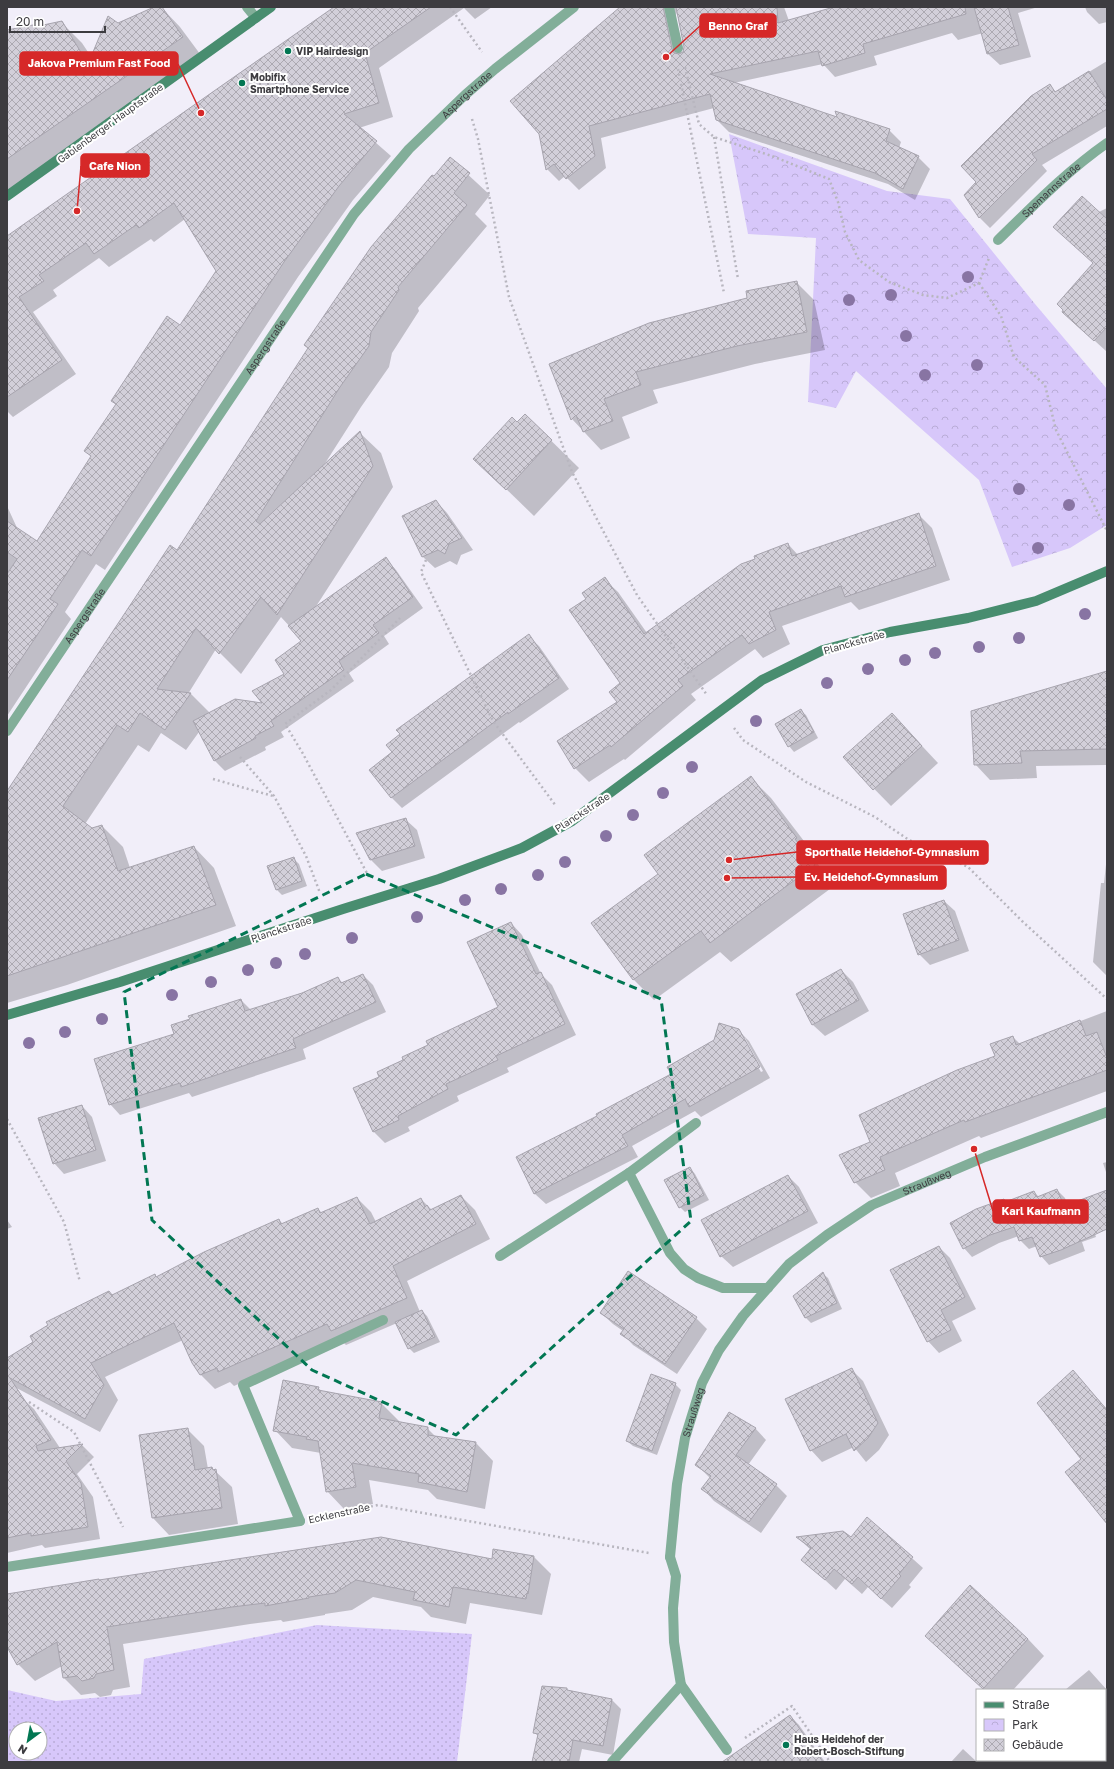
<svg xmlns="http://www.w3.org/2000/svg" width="1114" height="1769" font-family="'Golos Text',sans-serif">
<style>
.park{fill:url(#park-crowns)}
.garden{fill:url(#garden-dots);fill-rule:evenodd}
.shadow{fill:#0003;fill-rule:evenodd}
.building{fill:url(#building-cross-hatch);stroke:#a7a4ae}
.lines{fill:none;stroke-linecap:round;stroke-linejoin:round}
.path{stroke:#b8b6bf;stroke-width:2.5;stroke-dasharray:2 3;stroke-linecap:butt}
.lane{stroke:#82ae99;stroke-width:10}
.street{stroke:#82ae99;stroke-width:10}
.secondary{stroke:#488d6f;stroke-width:10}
.tree{fill:#8874a3}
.marked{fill:none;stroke:#027753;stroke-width:3;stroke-dasharray:8 5;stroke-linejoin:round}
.poi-dot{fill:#027753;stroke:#fff;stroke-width:1.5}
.labels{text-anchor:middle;stroke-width:4;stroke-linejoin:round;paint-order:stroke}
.poi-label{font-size:10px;font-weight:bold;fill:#3d3c40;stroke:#fff;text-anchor:start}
.street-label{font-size:10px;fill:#3d3c40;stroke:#fff}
.leader{fill:none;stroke:#d62828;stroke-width:1.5}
.callout-dot{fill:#d62828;stroke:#fff;stroke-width:1.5}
.callout{fill:#d62828;stroke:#d62828;stroke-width:1.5}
.callout-label{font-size:11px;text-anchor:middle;font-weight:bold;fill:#fff}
</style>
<defs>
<pattern id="park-crowns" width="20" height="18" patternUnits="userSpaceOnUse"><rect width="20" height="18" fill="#d7c7fa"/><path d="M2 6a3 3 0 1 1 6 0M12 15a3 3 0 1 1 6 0" fill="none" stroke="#b9acd7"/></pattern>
<pattern id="garden-dots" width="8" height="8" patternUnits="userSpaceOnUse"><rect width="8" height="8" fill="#d7c7fa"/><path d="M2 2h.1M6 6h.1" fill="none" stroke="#b9acd7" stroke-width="1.8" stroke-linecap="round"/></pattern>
<pattern id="building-cross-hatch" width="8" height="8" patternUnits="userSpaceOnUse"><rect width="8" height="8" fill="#d2cfd9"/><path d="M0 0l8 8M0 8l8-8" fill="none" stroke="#aca9b1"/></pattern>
</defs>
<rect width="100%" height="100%" fill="#f1eef9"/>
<!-- park -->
<path class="park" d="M 729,134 L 887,191 L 950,199 L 1035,304 L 1107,389 L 1107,525 L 1070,548 L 1012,567 L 979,480 L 856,371 L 836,408 L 808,402 L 816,238 L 748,234 Z"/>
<!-- garden -->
<path class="garden" d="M 317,1625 L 472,1634 L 457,1762 L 7,1762 L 7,1690 L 56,1701 L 141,1694 L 144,1659 ZM 16,1729 L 40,1729 L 40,1753 L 16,1753 Z"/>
<!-- shadow -->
<g class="shadow">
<path d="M 157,7 L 161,7 L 180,27 L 203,58 L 7,195 L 7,34 L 61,22 L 82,43 L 92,58 L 118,24 Z"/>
<path d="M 336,7 L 492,7 L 475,19 L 464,8 L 379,68 L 393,117 L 359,128 L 391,156 L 353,200 L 298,277 L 105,570 L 96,564 L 65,612 L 71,619 L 7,716 L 7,506 L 18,530 L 37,542 L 92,457 L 86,451 L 116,405 L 112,400 L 180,326 L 217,271 L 185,219 L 154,242 L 151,239 L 109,267 L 99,258 L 53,290 L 57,296 L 33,312 L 76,374 L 13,417 L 7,411 L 7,237 L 147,140 L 146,139 L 257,61 L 259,62 Z"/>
<path d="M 621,7 L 784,7 L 789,21 L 836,7 L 1038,7 L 1018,13 L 1031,57 L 1000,65 L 988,54 L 983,33 L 958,40 L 952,33 L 874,56 L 877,65 L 835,77 L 823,64 L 734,83 L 838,119 L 889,130 L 901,142 L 899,148 L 918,157 L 930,169 L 915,200 L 888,184 L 729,132 L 717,120 L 714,108 L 601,138 L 606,168 L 579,190 L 565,176 L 559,181 L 547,169 L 540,134 ZM 677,12 L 685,47 L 682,54 L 674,21 Z"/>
<path d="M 1085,7 L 1107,7 L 1107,22 L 1099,24 L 1087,12 Z"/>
<path d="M 1107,61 L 1107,126 L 1042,165 L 1047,171 L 990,228 L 980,218 L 966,195 L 978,182 L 1050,86 L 1056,92 Z"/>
<path d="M 450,158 L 490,195 L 475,214 L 487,226 L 418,308 L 419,311 L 392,353 L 389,367 L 361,407 L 324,465 L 360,433 L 381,453 L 393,487 L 315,608 L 386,559 L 396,570 L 423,608 L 384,636 L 389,644 L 349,673 L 354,681 L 281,732 L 284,737 L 265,747 L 266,750 L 225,771 L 214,760 L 199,732 L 186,750 L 161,733 L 149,752 L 138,745 L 85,824 L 92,830 L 102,826 L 123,847 L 130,868 L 194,847 L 214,868 L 236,926 L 67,985 L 7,1003 L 7,793 L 177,551 L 434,178 ZM 281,617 L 303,641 L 286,675 L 265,704 L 210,713 L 191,694 L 188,694 L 216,649 L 241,674 Z"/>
<path d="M 1107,208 L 1107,349 L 1106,351 L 1074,322 L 1094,263 L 1099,212 Z"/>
<path d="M 796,282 L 814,300 L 825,350 L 755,364 L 653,390 L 658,403 L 622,417 L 630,438 L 601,450 L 572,419 L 550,364 Z"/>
<path d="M 525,415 L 579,468 L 534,516 L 502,485 L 517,423 Z"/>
<path d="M 436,501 L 447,513 L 473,550 L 461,555 L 457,565 L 450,561 L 435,568 L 423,557 L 404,517 Z"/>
<path d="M 919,515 L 932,528 L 950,580 L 859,610 L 851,602 L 782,626 L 790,644 L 763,658 L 755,649 L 691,694 L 696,700 L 625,760 L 624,759 L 589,782 L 575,768 L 618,702 L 622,683 L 587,599 L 604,579 L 618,592 L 647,633 L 756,559 L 788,544 L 798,555 Z"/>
<path d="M 528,636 L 539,646 L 569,689 L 520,723 L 519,722 L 402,808 L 392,798 L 371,770 L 394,752 Z"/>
<path d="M 1107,672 L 1107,765 L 1036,766 L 1037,778 L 990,780 L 975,764 Z"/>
<path d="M 800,710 L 806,715 L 818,738 L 794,752 L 789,746 L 776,724 Z"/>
<path d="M 892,714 L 938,763 L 891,806 L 844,758 Z"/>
<path d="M 751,778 L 771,798 L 817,858 L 815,860 L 834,886 L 731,962 L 720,952 L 654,1000 L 634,980 L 593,923 L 660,874 Z"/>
<path d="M 405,819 L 417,830 L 425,858 L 382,871 L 371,860 Z"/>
<path d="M 1107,855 L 1107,976 L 1093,962 L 1101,883 L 1104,883 Z"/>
<path d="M 293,858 L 299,864 L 307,886 L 282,895 L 277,890 Z"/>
<path d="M 944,901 L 955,911 L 969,951 L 930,965 L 919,954 Z"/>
<path d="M 511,923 L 522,935 L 541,974 L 552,985 L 576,1035 L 507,1068 L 509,1072 L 457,1096 L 459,1101 L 408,1127 L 410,1131 L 385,1143 L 374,1132 L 354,1089 L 381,1077 L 429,1046 L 499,1008 Z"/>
<path d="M 841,970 L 853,982 L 869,1011 L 825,1036 L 813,1025 L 797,995 Z"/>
<path d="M 363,975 L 373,985 L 386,1012 L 303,1049 L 306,1059 L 192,1097 L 189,1093 L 120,1115 L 110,1104 L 191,1019 L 241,1000 L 251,1010 L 302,994 L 337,978 L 343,983 Z"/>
<path d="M 1107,1011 L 1107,1091 L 981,1138 L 979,1136 L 895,1173 L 900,1186 L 871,1198 L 855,1182 L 872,1142 L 996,1057 L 1013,1037 L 1020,1044 Z"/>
<path d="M 738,1030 L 749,1041 L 770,1078 L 701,1117 L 695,1111 L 632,1146 L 638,1157 L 546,1204 L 535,1194 L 517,1158 L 598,1116 L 672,1074 ZM 742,1038 L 745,1038 L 763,1071 L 761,1072 Z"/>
<path d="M 82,1106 L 92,1117 L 106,1161 L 64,1174 L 54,1163 Z"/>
<path d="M 1107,1162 L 1107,1175 L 1103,1163 Z"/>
<path d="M 690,1168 L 695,1174 L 709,1200 L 685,1212 L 680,1207 Z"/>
<path d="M 788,1176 L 799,1187 L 818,1223 L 733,1267 L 721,1256 Z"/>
<path d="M 1057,1190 L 1065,1198 L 1068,1206 L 1086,1210 L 1096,1237 L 1082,1242 L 1085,1251 L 1049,1265 L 1041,1256 L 1037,1246 L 1029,1249 L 1020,1240 L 1019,1236 L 999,1243 L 972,1257 L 964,1248 L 1004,1200 L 1006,1202 L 1034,1192 L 1039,1197 Z"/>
<path d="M 461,1196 L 475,1210 L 490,1239 L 407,1281 L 420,1312 L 422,1311 L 427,1316 L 440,1342 L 414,1353 L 409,1348 L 397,1323 L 346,1345 L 340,1339 L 234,1386 L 230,1382 L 215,1389 L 200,1374 L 183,1340 L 105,1377 L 118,1400 L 100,1432 L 7,1383 L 7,1359 L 109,1292 L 113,1295 L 155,1275 L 157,1277 L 279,1220 L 283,1224 L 318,1209 L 322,1213 L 357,1198 L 371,1212 L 376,1222 L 421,1199 L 432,1210 Z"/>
<path d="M 7,1220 L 12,1227 L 7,1229 Z"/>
<path d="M 939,1247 L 950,1258 L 976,1309 L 952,1321 L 962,1341 L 939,1353 L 928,1341 Z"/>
<path d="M 822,1273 L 828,1278 L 842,1309 L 811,1323 L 806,1318 L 795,1297 Z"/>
<path d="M 601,1313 L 696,1318 L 707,1329 L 677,1374 L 633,1345 L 622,1333 L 623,1331 L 613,1324 Z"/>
<path d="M 852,1370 L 863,1381 L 889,1435 L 879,1450 L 866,1462 L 854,1447 L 822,1462 L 811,1450 Z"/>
<path d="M 1073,1372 L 1107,1409 L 1107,1522 L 1082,1459 Z"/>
<path d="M 675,1384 L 681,1390 L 657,1455 L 633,1446 L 627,1441 Z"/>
<path d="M 318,1388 L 323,1392 L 381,1403 L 399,1421 L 398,1423 L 427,1428 L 436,1437 L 476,1443 L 493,1461 L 485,1509 L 437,1499 L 428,1490 L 369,1480 L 373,1504 L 344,1509 L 327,1491 L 321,1453 L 292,1448 L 275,1430 Z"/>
<path d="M 21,1397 L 34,1409 L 60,1448 L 82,1445 L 94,1457 L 77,1474 L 93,1497 L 100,1539 L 45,1548 L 42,1545 L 7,1553 L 7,1399 Z"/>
<path d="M 755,1428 L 766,1440 L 748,1465 L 776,1485 L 787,1496 L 761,1533 L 714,1501 L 703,1489 L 710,1478 L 697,1465 Z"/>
<path d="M 187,1429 L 204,1446 L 208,1469 L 212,1468 L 232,1487 L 238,1524 L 169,1535 L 153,1518 Z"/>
<path d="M 867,1518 L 923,1568 L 909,1585 L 911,1587 L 892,1608 L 868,1587 L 862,1594 L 845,1579 L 836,1590 L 803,1560 L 811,1550 L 798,1538 L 851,1538 Z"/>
<path d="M 534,1557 L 551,1574 L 542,1615 L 470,1603 L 466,1624 L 431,1617 L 421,1607 L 373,1597 L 352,1610 L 325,1614 L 325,1615 L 283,1622 L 281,1620 L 250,1624 L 123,1644 L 130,1687 L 113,1690 L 111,1695 L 100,1697 L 95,1693 L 81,1695 L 64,1678 L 62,1666 L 35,1681 L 18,1664 L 7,1645 L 7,1595 L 99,1580 L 100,1581 Z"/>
<path d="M 926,1636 L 1028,1639 L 1044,1656 L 1013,1690 L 984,1690 Z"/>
<path d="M 1089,1670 L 1107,1690 L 1107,1762 L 1037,1762 L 1039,1760 L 1105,1760 L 1105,1690 L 1065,1690 Z"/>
<path d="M 567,1689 L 569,1692 L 612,1700 L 621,1709 L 613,1755 L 582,1749 L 579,1762 L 533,1762 L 538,1736 L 535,1733 Z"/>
<path d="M 790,1716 L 799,1725 L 825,1762 L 724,1762 Z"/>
<path d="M 963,1749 L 977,1762 L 951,1762 Z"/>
</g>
<!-- building -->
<g class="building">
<path d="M 154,7 L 162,7 L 183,37 L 7,159 L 7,30 L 33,25 L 34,27 L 62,21 L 88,64 L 108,16 L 118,23 Z"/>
<path d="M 334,7 L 431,7 L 365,53 L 379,103 L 344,114 L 377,141 L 339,186 L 284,262 L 91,556 L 82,550 L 50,599 L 58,604 L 7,680 L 7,574 L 17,559 L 7,552 L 7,521 L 37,541 L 91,456 L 84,451 L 116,404 L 111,401 L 167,316 L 180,325 L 216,271 L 174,203 L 139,228 L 136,225 L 94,254 L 86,243 L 39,275 L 44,281 L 19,297 L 62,360 L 7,397 L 7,236 Z"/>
<path d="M 620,7 L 663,7 L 672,49 L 674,53 L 679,54 L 683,52 L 684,47 L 676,7 L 777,7 L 778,23 L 834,7 L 965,7 L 966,14 L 863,44 L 865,53 L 822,66 L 818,51 L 710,74 L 837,117 L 835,111 L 890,129 L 886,141 L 919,156 L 903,189 L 875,173 L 716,120 L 710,94 L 589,126 L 595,156 L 566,179 L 554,164 L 546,170 L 539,134 L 510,101 Z"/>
<path d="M 974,7 L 1008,7 L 1019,45 L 987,54 Z"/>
<path d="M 1089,71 L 1107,100 L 1107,109 L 1032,154 L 1037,160 L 979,218 L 964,195 L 976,182 L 961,166 L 1031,96 L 1050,84 L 1055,92 Z"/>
<path d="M 450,157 L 470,173 L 454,193 L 467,205 L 398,287 L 399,290 L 371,332 L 369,346 L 340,387 L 256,521 L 260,524 L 360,431 L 373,466 L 277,615 L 261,597 L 219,654 L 196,628 L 157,689 L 191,693 L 165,730 L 140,713 L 128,732 L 117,725 L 63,806 L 92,828 L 102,825 L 118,871 L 194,846 L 216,905 L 7,976 L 7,791 L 170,545 L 177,550 L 308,348 L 304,345 L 371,247 L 432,175 L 434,176 Z"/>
<path d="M 1082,196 L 1107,219 L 1107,327 L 1094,341 L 1062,312 L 1063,310 L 1057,304 L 1093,263 L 1053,227 Z"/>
<path d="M 797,281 L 807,332 L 737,346 L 636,372 L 641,385 L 604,399 L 613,421 L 583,432 L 576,415 L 571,420 L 549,364 L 649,323 L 747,298 L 746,291 Z"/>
<path d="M 525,414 L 552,440 L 506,490 L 473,459 L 512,417 L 517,422 Z"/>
<path d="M 436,500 L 462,538 L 449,544 L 445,554 L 438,550 L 422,557 L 402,516 Z"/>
<path d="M 919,513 L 936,566 L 845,597 L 841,586 L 769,612 L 776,630 L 749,644 L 742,635 L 678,680 L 683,686 L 611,747 L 610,745 L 574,769 L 557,741 L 617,702 L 609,692 L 620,683 L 569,610 L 586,599 L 582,593 L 605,577 L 644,634 L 741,564 L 755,559 L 754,556 L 788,543 L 792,556 Z"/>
<path d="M 386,557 L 413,597 L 373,625 L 379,633 L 339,661 L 344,670 L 271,721 L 274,726 L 255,736 L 256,738 L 214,761 L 193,721 L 235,699 L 262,703 L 252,691 L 284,674 L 275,660 L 301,641 L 288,626 Z"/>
<path d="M 529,634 L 559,678 L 508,714 L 508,712 L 391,798 L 369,770 L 392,752 L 386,745 L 400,734 L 396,730 Z"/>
<path d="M 1107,671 L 1107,749 L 1020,751 L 1022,763 L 974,765 L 971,711 Z"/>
<path d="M 801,709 L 814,732 L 788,747 L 775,724 Z"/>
<path d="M 892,713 L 922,746 L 873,790 L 843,757 Z"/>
<path d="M 751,776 L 797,838 L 795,839 L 815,865 L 710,943 L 701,931 L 633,980 L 591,923 L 658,874 L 644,855 Z"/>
<path d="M 406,818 L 415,846 L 370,860 L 356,833 Z"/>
<path d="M 294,857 L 302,881 L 276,890 L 267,866 Z"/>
<path d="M 944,900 L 959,940 L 918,955 L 903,914 Z"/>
<path d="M 511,922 L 536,974 L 541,972 L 565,1024 L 496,1056 L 498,1060 L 446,1084 L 448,1089 L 398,1116 L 399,1120 L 373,1132 L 353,1088 L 379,1077 L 377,1072 L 403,1060 L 402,1057 L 428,1045 L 426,1041 L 498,1007 L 467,942 Z"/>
<path d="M 841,969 L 859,1000 L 812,1025 L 796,994 Z"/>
<path d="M 363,974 L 376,1002 L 293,1039 L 296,1048 L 181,1087 L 180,1083 L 109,1105 L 94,1059 L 174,1034 L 171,1025 L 190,1019 L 188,1016 L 241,999 L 245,1011 L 302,993 L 338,977 L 341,983 Z"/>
<path d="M 1080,1020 L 1086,1036 L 1097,1032 L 1107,1058 L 1107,1070 L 965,1122 L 964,1120 L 880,1157 L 885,1170 L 854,1183 L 839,1155 L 870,1142 L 859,1115 L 957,1070 L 995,1056 L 990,1044 L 1013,1036 L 1016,1045 Z"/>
<path d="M 719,1023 L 739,1029 L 760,1067 L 689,1107 L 685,1099 L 622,1135 L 628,1146 L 534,1194 L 516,1157 L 597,1116 L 596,1114 L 671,1074 L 667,1067 L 714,1040 Z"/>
<path d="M 82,1105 L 96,1150 L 53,1164 L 38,1118 Z"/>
<path d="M 690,1167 L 704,1195 L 679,1208 L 664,1180 Z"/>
<path d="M 788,1175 L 808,1211 L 720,1257 L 701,1220 Z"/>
<path d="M 1057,1189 L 1064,1206 L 1107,1190 L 1107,1229 L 1061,1250 L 1040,1257 L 1032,1237 L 1019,1241 L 1014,1227 L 990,1235 L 963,1249 L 950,1223 L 976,1209 L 1004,1199 L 1005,1202 L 1034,1191 L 1037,1197 Z"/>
<path d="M 461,1195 L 476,1224 L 393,1266 L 407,1298 L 331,1331 L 327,1324 L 218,1372 L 217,1368 L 200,1375 L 192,1363 L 174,1323 L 91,1363 L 104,1385 L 85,1419 L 10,1378 L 51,1440 L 36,1446 L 38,1451 L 83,1444 L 66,1461 L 81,1483 L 88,1527 L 31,1536 L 31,1533 L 7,1538 L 7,1358 L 33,1342 L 30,1336 L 48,1325 L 46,1322 L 109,1291 L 112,1295 L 155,1274 L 156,1277 L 204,1252 L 279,1219 L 281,1224 L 318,1208 L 320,1213 L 357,1197 L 370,1224 L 421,1198 L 425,1207 L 427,1205 L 430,1210 Z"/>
<path d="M 939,1246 L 965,1297 L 941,1310 L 951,1330 L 927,1342 L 890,1270 Z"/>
<path d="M 628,1271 L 697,1317 L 665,1364 L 620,1334 L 624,1329 L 600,1313 Z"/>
<path d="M 823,1272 L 837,1303 L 805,1318 L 793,1296 Z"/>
<path d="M 422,1310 L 435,1337 L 408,1349 L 395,1322 Z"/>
<path d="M 852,1368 L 878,1423 L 868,1438 L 854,1451 L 846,1434 L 810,1451 L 785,1399 Z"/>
<path d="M 1073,1370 L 1107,1410 L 1107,1524 L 1065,1472 L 1081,1459 L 1037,1403 Z"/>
<path d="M 651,1374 L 676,1383 L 652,1451 L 626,1441 Z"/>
<path d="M 283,1380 L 319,1387 L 318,1390 L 382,1402 L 379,1418 L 428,1427 L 428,1435 L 476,1442 L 467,1492 L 418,1482 L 419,1474 L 352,1463 L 356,1487 L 326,1492 L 318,1441 L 306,1439 L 307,1437 L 273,1431 Z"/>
<path d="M 729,1412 L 756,1428 L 736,1455 L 777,1484 L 749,1522 L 701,1489 L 711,1476 L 695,1465 Z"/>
<path d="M 188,1428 L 195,1470 L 212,1467 L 213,1470 L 216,1469 L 222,1508 L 152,1518 L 139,1435 Z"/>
<path d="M 867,1517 L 913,1557 L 899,1574 L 901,1576 L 881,1599 L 858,1577 L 852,1584 L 834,1569 L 825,1580 L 801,1560 L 811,1548 L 796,1537 L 843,1531 L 851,1537 Z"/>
<path d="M 381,1537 L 492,1559 L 493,1549 L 534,1556 L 528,1594 L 527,1593 L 526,1599 L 453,1587 L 449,1607 L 413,1600 L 415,1592 L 356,1580 L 335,1593 L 309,1597 L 309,1598 L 265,1606 L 265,1603 L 232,1607 L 107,1627 L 114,1670 L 96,1674 L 94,1678 L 82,1681 L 77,1676 L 63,1678 L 57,1642 L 17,1665 L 7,1647 L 7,1594 L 99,1579 L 99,1580 Z"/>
<path d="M 970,1585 L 1028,1639 L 983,1689 L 925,1636 Z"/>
<path d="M 542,1686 L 567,1688 L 567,1690 L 612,1699 L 603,1746 L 573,1740 L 569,1762 L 532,1762 L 538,1734 L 533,1733 Z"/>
<path d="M 790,1715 L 823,1762 L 722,1762 Z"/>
</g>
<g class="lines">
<!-- path -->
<g class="path">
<path d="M 450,7 L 482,52"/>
<path d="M 685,67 L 699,124 L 714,137 L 772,156 L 829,179 L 838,202 L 845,232 L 859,260 L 889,282 L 923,295 L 947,298 L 979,283 L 989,258"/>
<path d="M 678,69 L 724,293"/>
<path d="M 472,119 L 478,139 L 509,297 L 572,472 L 637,595 L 707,695"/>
<path d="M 714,137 L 738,279"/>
<path d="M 979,283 L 1001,316 L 1014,357 L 1045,385 L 1056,430 L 1107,531"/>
<path d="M 426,560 L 421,572 L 493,721 L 556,806"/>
<path d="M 734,728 L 743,740 L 806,782 L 875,817 L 909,840 L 968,867 L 1022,921 L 1107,999"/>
<path d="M 240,757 L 274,796 L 306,856 L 320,893"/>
<path d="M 213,779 L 273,796"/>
<path d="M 369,877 L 302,752 L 285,724 L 331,690 L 400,618"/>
<path d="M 7,1119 L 64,1222 L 80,1282"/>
<path d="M 29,1402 L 74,1432 L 123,1527"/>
<path d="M 322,1517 L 378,1505 L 649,1553"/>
<path d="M 745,1738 L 792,1706 L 830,1762"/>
</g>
<!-- lane -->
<g class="lane">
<path d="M 629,1173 L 670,1253 L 684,1269 L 698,1278 L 723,1288 L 768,1288"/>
<path d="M 500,1256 L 629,1173 L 696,1123"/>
<path d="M 300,1521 L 243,1385 L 383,1320"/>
<path d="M 681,1685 L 727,1750"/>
<path d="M 612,1762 L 681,1685 L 674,1642 L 673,1608 L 676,1576 L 670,1557"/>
</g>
<!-- street -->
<g class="street">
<path d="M 247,7 L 256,18"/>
<path d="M 669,7 L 678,48"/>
<path id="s1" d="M 998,240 C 1033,206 1067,171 1107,143"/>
<path id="s2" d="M 7,731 L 354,214 L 409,149 L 465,95 L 495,69 L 574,7"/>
<path id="s3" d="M 670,1557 L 677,1484 L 685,1438 L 702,1383 L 719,1350 L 743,1316 L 789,1264 L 827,1235 L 872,1205 L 985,1157 L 1107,1112"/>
<path d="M 7,1567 L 300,1521"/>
</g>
<!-- secondary -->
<g class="secondary">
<path d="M 7,196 L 271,7"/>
<path d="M 7,1015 L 120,982 L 343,909 L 439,879 L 522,848 L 572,821 L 762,680 L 823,650 L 890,632 L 968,618 L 1036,601 L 1107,571"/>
</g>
</g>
<!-- trees -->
<g class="tree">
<circle cx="968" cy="277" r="6"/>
<circle cx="891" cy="295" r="6"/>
<circle cx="849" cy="300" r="6"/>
<circle cx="906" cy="336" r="6"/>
<circle cx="977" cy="365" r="6"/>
<circle cx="925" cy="375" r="6"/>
<circle cx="1019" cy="489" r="6"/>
<circle cx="1069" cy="505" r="6"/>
<circle cx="1038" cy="548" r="6"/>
<circle cx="1085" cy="614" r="6"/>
<circle cx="1019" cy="638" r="6"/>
<circle cx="979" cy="647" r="6"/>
<circle cx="935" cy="653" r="6"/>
<circle cx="905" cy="660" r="6"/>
<circle cx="868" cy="669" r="6"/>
<circle cx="827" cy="683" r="6"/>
<circle cx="756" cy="721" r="6"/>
<circle cx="692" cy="767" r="6"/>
<circle cx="663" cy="793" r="6"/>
<circle cx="633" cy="815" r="6"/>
<circle cx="606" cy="836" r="6"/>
<circle cx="565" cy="862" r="6"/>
<circle cx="538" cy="875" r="6"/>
<circle cx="501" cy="889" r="6"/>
<circle cx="465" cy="900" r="6"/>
<circle cx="417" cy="917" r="6"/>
<circle cx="352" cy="938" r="6"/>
<circle cx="305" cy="954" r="6"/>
<circle cx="276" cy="963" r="6"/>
<circle cx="248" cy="970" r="6"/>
<circle cx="211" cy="982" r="6"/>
<circle cx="172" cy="995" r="6"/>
<circle cx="102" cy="1019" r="6"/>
<circle cx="65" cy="1032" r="6"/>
<circle cx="29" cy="1043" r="6"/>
</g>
<!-- marked area -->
<path class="marked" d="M 366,874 L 661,999 L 691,1221 L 456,1435 L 312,1370 L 152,1220 L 124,992 Z"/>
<!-- markers -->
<g class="poi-dot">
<circle cx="288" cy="51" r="4"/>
<circle cx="242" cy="83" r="4"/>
<circle cx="786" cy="1745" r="4"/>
</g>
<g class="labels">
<!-- poi labels -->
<g class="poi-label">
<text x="296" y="55">VIP Hairdesign</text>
<text x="250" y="81">Mobifix<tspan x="250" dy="12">Smartphone Service</tspan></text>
<text x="794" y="1743">Haus Heidehof der<tspan x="794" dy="12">Robert-Bosch-Stiftung</tspan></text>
</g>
<!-- street labels -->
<g class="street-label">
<text dy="4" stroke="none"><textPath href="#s2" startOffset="787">Aspergstraße</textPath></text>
<text transform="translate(110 123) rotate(-36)" y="4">Gablenberger Hauptstraße</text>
<text dy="4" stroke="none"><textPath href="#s1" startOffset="73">Spemannstraße</textPath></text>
<text dy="4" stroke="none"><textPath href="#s2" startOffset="463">Aspergstraße</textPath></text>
<text dy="4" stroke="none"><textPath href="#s2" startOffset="139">Aspergstraße</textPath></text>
<text transform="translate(854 642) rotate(-16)" y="4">Planckstraße</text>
<text transform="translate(582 812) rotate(-33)" y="4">Planckstraße</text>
<text transform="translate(281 929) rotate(-18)" y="4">Planckstraße</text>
<text dy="4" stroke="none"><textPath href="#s3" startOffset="487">Straußweg</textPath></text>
<text dy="4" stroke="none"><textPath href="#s3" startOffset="147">Straußweg</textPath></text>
<text transform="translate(339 1513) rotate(-12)" y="4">Ecklenstraße</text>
</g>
</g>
<!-- callouts -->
<path class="leader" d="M666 57L700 26M201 113L178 64M77 211L81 166M729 860L797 852M727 878L796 877M974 1149L993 1211"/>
<g class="callout-dot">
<circle cx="666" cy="57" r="4"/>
<circle cx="201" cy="113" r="4"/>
<circle cx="77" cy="211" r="4"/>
<circle cx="729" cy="860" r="4"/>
<circle cx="727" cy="878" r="4"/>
<circle cx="974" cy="1149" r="4"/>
</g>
<g class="callout">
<rect x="700" y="14" width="76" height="23" rx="4"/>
<rect x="20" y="52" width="158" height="23" rx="4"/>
<rect x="81" y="154" width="68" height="23" rx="4"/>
<rect x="797" y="841" width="191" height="23" rx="4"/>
<rect x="796" y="866" width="150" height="23" rx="4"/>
<rect x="993" y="1200" width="95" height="23" rx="4"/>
</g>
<g class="callout-label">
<text x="738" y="30">Benno Graf</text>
<text x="99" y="67">Jakova Premium Fast Food</text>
<text x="115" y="170">Cafe Nion</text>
<text x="892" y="856">Sporthalle Heidehof-Gymnasium</text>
<text x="871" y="881">Ev. Heidehof-Gymnasium</text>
<text x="1041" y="1215">Karl Kaufmann</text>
</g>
<!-- border -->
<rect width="1114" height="1769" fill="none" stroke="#3d3c40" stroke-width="16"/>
<!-- legend -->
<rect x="976" y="1689" width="130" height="72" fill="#ffffff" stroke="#b1b1b3"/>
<rect x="984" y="1702" width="20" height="6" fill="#488d6f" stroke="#b1b1b3"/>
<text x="1012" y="1709" font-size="12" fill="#3d3c40">Straße</text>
<rect x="984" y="1719" width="20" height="12" fill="url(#park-crowns)" stroke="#b1b1b3"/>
<text x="1012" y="1729" font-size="12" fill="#3d3c40">Park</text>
<rect x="984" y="1739" width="20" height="12" fill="url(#building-cross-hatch)" stroke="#b1b1b3"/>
<text x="1012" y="1749" font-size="12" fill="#3d3c40">Gebäude</text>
<!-- north arrow -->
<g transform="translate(28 1741) rotate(212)"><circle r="19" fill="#ffffff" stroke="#b1b1b3"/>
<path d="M0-3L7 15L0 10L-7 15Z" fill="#027753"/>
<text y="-6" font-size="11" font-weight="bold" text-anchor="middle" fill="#3d3c40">N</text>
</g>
<!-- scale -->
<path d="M10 26v6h95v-6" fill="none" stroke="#3d3c40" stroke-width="2"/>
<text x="16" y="26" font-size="12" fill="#3d3c40" stroke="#ffffff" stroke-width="3" paint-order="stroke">20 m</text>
</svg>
